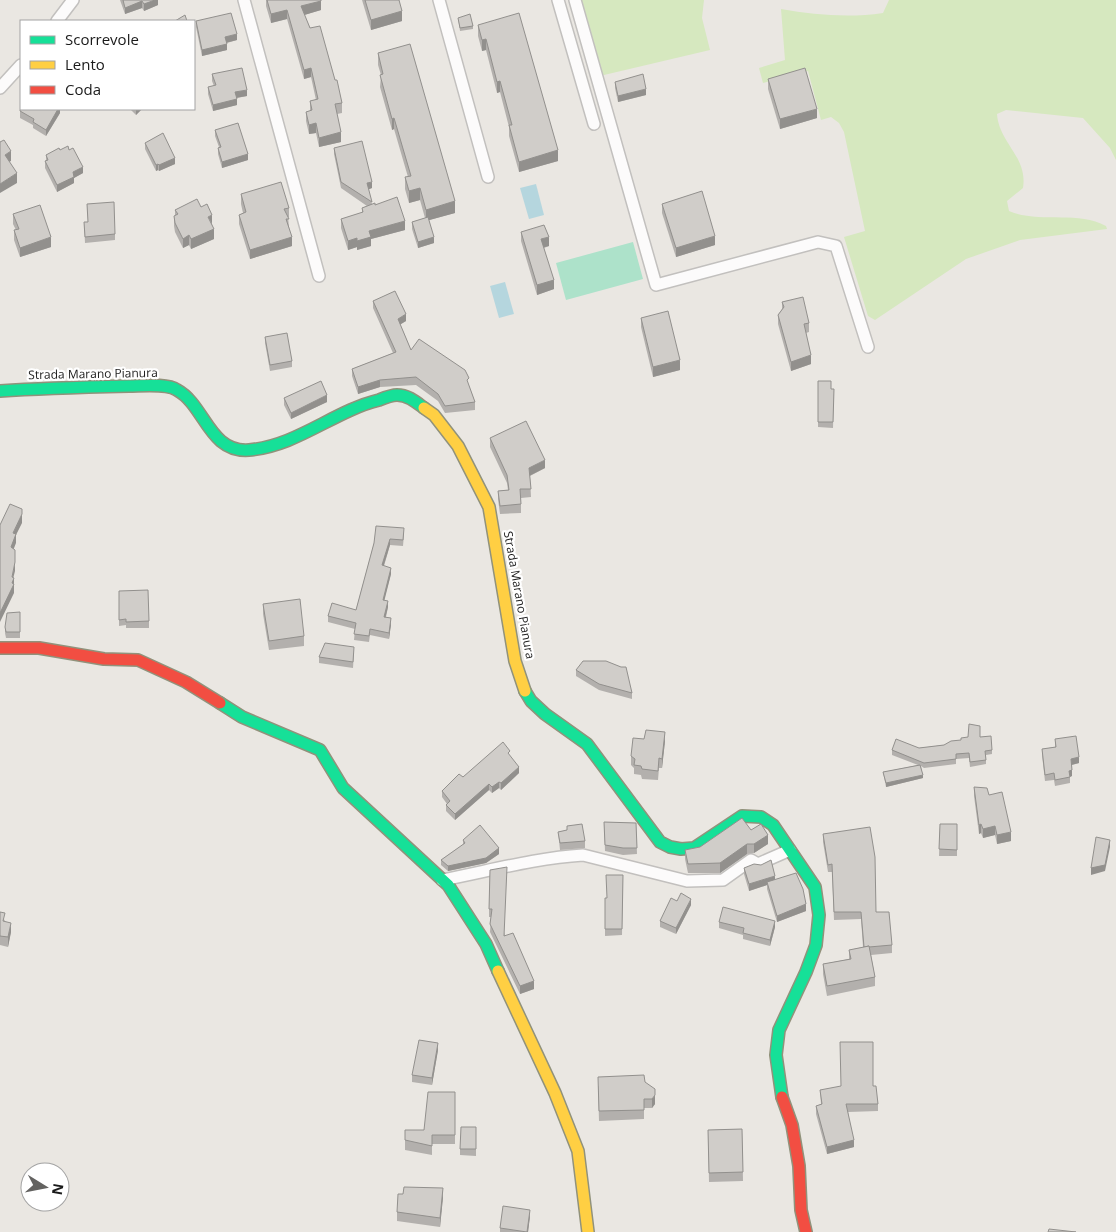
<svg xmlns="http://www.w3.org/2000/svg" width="1116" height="1232" font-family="'Open Sans',sans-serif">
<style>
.grass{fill:#d6e8bf}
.pitch{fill:#ade2ca}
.water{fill:#b5d6de}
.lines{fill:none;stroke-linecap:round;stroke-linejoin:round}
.street-casing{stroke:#c2c0be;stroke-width:14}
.fast-casing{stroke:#91927b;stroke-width:14}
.slow-casing{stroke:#91927b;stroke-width:14}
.jam-casing{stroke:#91927b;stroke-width:14}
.street{stroke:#fcfbfb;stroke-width:11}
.fast{stroke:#16e098;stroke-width:11}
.slow{stroke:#ffcf43;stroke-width:11}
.jam{stroke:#f24e42;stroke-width:11}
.wall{fill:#b3b0ad}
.shaded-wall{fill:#92908d}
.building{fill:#d0cdc9;stroke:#92908d}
.labels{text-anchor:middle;stroke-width:4.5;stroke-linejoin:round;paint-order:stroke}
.street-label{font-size:12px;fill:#1a1a1a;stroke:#fff}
</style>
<rect width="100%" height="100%" fill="#eae7e2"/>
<!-- grass -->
<g class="grass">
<path d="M 578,0 L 704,0 L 702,18 L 710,50 L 604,75 L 600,73 Z"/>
<path d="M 889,0 L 1116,0 L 1116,160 L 1110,148 L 1083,118 L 1006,110 L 997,114 C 999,143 1028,157 1023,188 L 1007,201 L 1009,211 C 1039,224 1076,210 1106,226 L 1107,229 L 1020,240 L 966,259 L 875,320 L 868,316 L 844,237 L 865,231 L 844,132 L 839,123 L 831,117 L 821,120 L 808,71 L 763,83 L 759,68 L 785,60 L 781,9 C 815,15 849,18 883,13 Z"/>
</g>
<!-- pitch -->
<path class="pitch" d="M 633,242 L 643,279 L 566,300 L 556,263 Z"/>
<!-- water -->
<g class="water">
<path d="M 536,184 L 544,215 L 529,219 L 520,188 Z"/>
<path d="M 505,282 L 514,314 L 499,318 L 490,286 Z"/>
</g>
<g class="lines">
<defs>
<g id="street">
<path d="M 244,0 L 319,276"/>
<path d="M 439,0 L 488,177"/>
<path d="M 558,0 L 594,124"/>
<path d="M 575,0 L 656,285 L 818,242 L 836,246 L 868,347"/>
<path d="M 57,21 L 73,0"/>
<path d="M 0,88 L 21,65"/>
<path d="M 442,880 C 489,871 535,858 583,855 L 687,881 L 723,880 L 751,860 L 758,864 L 790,850"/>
</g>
<g id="fast">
<path d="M 0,391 C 43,388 86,387 129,386 C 141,386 167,383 177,390 C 205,405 209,453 249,450 C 297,446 334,411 379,400 C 384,398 392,395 397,395 C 408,395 416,402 424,408"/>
<path d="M 525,691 L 531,701 L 545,714 L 587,744 L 660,842 L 670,847 L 681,849 L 694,848 L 742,816 L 761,817 L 773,825 L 815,887 L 819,915 L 816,945 L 806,972 L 779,1030 L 776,1055 L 782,1097"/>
<path d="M 220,703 L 242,717 L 320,750 L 343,788 L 448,885 L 486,944 L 498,971"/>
</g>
<g id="slow">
<path d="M 424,408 L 434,415 L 458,446 L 489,507 L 515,661 L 525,691"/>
<path d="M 498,971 L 555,1093 L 578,1151 L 588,1232"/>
</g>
<g id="jam">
<path d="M 0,648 L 39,648 L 104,659 L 138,660 L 186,682 L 220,703"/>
<path d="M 782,1097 L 792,1125 L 799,1166 L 801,1210 L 806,1232"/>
</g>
</defs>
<!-- street casing -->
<use href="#street" class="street-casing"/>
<!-- fast casing -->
<use href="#fast" class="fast-casing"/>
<!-- slow casing -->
<use href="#slow" class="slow-casing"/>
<!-- jam casing -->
<use href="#jam" class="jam-casing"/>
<!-- street -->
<use href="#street" class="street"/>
<!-- fast -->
<use href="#fast" class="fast"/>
<!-- slow -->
<use href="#slow" class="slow"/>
<!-- jam -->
<use href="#jam" class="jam"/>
</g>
<!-- wall -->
<g class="wall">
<path d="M 120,0 L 158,0 L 158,5 L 144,11 L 142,8 L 125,14 Z"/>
<path d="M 266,0 L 321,0 L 321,10 L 304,15 L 335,80 L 342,103 L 342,113 L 337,114 L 341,142 L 319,147 L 316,133 L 309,134 L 306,121 L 306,112 L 310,111 L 310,101 L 316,100 L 311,77 L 304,79 L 287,19 L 271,23 L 266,6 Z"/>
<path d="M 362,0 L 399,0 L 402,21 L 371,30 Z"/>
<path d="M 458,18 L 473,26 L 473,29 L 460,31 Z"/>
<path d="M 196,21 L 237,40 L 227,43 L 227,50 L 202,56 L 196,27 Z"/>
<path d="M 478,25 L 558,161 L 519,172 L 509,136 L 509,127 L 500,92 L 497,93 L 486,50 L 482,51 L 478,36 Z"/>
<path d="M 378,53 L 455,213 L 429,220 L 434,243 L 418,248 L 412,229 L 412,222 L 425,218 L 420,200 L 409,203 L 405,189 L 405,177 L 408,177 L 394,129 L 392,130 L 380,87 L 381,75 L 378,65 Z"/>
<path d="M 212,74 L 247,96 L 237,98 L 237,105 L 213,111 L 208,94 L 208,87 L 214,86 L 212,81 Z"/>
<path d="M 768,79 L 817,118 L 780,129 L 768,89 Z"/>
<path d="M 615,82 L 646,95 L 618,102 L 615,88 Z"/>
<path d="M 60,109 L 60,113 L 46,136 L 33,128 L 33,125 L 20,118 L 20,111 Z"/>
<path d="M 130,109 L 142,109 L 136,115 Z"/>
<path d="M 215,130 L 248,160 L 222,168 L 218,154 L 218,148 L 219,147 L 215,136 Z"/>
<path d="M 145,143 L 175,164 L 159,171 L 158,170 L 156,171 L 145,149 Z"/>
<path d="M 334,148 L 372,188 L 368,189 L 372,204 L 375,205 L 405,230 L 371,239 L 371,246 L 357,250 L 357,247 L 348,250 L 341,228 L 341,219 L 362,213 L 362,208 L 367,206 L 341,188 L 334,154 Z"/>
<path d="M 60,150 L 69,150 L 83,173 L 74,178 L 74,183 L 57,192 L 45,168 L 45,161 L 46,161 L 46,155 Z"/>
<path d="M 241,194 L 289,208 L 289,217 L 288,217 L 289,227 L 292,246 L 250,259 L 239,224 L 239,215 L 243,213 L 241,204 Z"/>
<path d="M 87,204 L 115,234 L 115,240 L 85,243 L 84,222 L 88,222 Z"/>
<path d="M 662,204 L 715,245 L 676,257 L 662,213 Z"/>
<path d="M 201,207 L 212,224 L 214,239 L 191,249 L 189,245 L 183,248 L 175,232 L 174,226 L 174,216 L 175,216 L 175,210 Z"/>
<path d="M 13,214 L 51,247 L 20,257 L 14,240 L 14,230 L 16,230 L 13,224 Z"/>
<path d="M 521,232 L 549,246 L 544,248 L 554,289 L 537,295 L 521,241 Z"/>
<path d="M 373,301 L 406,321 L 400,324 L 411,350 L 469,386 L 475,402 L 475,410 L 445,413 L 438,401 L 416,385 L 380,387 L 358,394 L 352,376 L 352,369 L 393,353 L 373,308 Z"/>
<path d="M 782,302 L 809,323 L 809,332 L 806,333 L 811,364 L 791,371 L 778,324 L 778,315 L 782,309 Z"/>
<path d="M 641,318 L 680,370 L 653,377 L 641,327 Z"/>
<path d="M 265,337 L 292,361 L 292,367 L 270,371 L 265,343 Z"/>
<path d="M 818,381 L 831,389 L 834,389 L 833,428 L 818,427 Z"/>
<path d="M 284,398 L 327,402 L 291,419 L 284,405 Z"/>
<path d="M 490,438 L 545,468 L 530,476 L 531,497 L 521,498 L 521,513 L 500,514 L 498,499 L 498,491 L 508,490 L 507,483 L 490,447 Z"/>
<path d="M 404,534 L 403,546 L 390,545 L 384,566 L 391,574 L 384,600 L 388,607 L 386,617 L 391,624 L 389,639 L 370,635 L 369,642 L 354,640 L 355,629 L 328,622 L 328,616 L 356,610 L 374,543 Z"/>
<path d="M 119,591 L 149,621 L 149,628 L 126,628 L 126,625 L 119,626 Z"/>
<path d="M 263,604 L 304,636 L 304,646 L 269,650 L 263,614 Z"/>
<path d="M 20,612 L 20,638 L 6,638 L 5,633 L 5,627 Z"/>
<path d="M 354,653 L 353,668 L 319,663 L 319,657 Z"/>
<path d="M 576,670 L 632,693 L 632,699 L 599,690 L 576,676 Z"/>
<path d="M 980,737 L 992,750 L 992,754 L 986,755 L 986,764 L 970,767 L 969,758 L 956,759 L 956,764 L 924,768 L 921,766 L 923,778 L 886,787 L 883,772 L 918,765 L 892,755 L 892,750 L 919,748 L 944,745 Z"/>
<path d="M 1055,739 L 1079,763 L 1072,765 L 1072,776 L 1070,777 L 1070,783 L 1055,786 L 1054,780 L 1045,781 L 1042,755 L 1042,749 L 1055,747 Z"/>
<path d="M 665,741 L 662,768 L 659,768 L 658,780 L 642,779 L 641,775 L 634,774 L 634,768 L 631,765 L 631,756 Z"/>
<path d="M 510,757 L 519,773 L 501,790 L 499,788 L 492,793 L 489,790 L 455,820 L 446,811 L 446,805 L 447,804 L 442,797 L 442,791 L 463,777 Z"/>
<path d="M 974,787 L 989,795 L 1011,841 L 997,844 L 995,835 L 983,838 L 981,833 L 979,834 L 974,796 Z"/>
<path d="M 604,822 L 636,823 L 637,854 L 623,855 L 605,851 Z"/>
<path d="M 940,824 L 957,824 L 957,856 L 939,856 Z"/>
<path d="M 567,826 L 585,841 L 585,848 L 560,850 L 558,832 L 567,830 Z"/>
<path d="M 751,830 L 768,844 L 754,853 L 747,854 L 720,873 L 688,873 L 685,859 L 685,850 L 700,847 Z"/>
<path d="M 823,834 L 876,912 L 892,945 L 892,953 L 871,955 L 875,977 L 875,986 L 827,996 L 823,974 L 823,964 L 849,959 L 849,950 L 863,947 L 861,919 L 834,920 L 832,872 L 828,872 L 823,842 Z"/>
<path d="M 463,840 L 499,854 L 486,863 L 448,871 L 441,865 L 441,860 L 463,845 Z"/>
<path d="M 744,868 L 775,880 L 806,911 L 777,922 L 767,889 L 767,885 L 749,891 L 744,874 Z"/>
<path d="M 490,870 L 505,936 L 534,989 L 520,994 L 490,932 L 491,917 L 489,917 L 489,909 Z"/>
<path d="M 623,875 L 622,935 L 605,936 L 605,898 L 607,898 Z"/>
<path d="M 677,901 L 691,905 L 676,934 L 660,927 L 660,921 Z"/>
<path d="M 0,912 L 11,932 L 8,947 L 0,945 Z"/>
<path d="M 719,922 L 775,927 L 770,946 L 743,939 L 743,935 L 719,928 Z"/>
<path d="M 438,1050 L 432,1085 L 412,1082 L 412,1075 Z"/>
<path d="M 645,1082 L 655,1104 L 652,1108 L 644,1108 L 644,1119 L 599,1121 L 598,1086 Z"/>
<path d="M 873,1086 L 878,1104 L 878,1111 L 848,1112 L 854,1147 L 827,1154 L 816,1114 L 816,1106 L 821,1104 L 820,1090 Z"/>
<path d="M 455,1092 L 455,1144 L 432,1144 L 432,1155 L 405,1150 L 405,1140 L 424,1130 Z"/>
<path d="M 476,1127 L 476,1156 L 460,1155 L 460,1149 Z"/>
<path d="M 742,1129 L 743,1181 L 709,1182 L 708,1130 Z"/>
<path d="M 403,1194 L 443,1197 L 440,1227 L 397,1221 L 397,1212 Z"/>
<path d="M 530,1216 L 528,1232 L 500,1232 L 500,1228 Z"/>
</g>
<!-- shaded-wall -->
<g class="shaded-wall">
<path d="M 155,0 L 158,0 L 158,5 L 144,11 L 144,4 Z"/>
<path d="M 142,1 L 142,8 L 125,14 L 125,8 Z"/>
<path d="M 321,1 L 321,10 L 301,16 L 301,6 Z"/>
<path d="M 287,10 L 287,19 L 271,23 L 271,14 Z"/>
<path d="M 402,11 L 402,21 L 371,30 L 371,20 Z"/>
<path d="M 237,34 L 237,40 L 225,43 L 225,37 Z"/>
<path d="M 486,39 L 486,50 L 482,51 L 482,40 Z"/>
<path d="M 227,44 L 227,50 L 202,56 L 202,50 Z"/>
<path d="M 311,68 L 311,77 L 304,79 L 304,70 Z"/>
<path d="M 500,81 L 500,92 L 497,93 L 497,82 Z"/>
<path d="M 646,89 L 646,95 L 618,102 L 618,96 Z"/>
<path d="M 247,90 L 247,96 L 235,98 L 235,92 Z"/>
<path d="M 237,99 L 237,105 L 213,111 L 213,105 Z"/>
<path d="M 58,109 L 60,109 L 60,113 L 46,136 L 46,130 Z"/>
<path d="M 136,109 L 142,109 L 136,115 Z"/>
<path d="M 817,109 L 817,118 L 780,129 L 780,119 Z"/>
<path d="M 394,118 L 394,129 L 392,130 L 392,119 Z"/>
<path d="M 316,123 L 316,133 L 309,134 L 309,125 Z"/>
<path d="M 341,132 L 341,142 L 319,147 L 319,138 Z"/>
<path d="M 558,150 L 558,161 L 519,172 L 519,162 Z"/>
<path d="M 11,151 L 11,161 L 5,164 L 5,155 Z"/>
<path d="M 248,154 L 248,160 L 222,168 L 222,162 Z"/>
<path d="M 175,158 L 175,164 L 159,171 L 159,165 Z"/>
<path d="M 158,164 L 158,170 L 156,171 L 156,165 Z"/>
<path d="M 83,167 L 83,173 L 74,178 L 74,183 L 57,192 L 57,185 L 73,172 Z"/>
<path d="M 17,173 L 17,183 L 0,193 L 0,184 Z"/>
<path d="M 372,182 L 372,188 L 367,190 L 367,183 Z"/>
<path d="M 420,188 L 420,200 L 409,203 L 409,191 Z"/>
<path d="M 455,201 L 455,213 L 426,221 L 426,210 Z"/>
<path d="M 212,215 L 212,224 L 208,217 Z"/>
<path d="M 405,221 L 405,230 L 371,239 L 371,246 L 357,250 L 357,241 L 369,231 Z"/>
<path d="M 214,229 L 214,239 L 191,249 L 191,239 Z"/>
<path d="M 189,235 L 189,245 L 183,248 L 183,239 Z"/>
<path d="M 715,236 L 715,245 L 676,257 L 676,248 Z"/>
<path d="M 51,237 L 51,247 L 20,257 L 20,248 Z"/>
<path d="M 292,237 L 292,246 L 250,259 L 250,250 Z"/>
<path d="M 434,237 L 434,243 L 418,248 L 418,242 Z"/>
<path d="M 549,237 L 549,246 L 541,248 L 541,239 Z"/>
<path d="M 357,238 L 357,247 L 348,250 L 348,241 Z"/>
<path d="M 554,280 L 554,289 L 537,295 L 537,285 Z"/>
<path d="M 406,314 L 406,321 L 398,326 L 398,319 Z"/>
<path d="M 811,355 L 811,364 L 791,371 L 791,362 Z"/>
<path d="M 680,360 L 680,370 L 653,377 L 653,367 Z"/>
<path d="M 380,380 L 380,387 L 358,394 L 358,387 Z"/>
<path d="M 327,395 L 327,402 L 291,419 L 291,413 Z"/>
<path d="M 545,460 L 545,468 L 529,476 L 529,468 Z"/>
<path d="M 22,514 L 22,523 L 16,535 L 16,543 L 11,556 L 11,547 L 13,533 Z"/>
<path d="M 390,539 L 390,545 L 382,571 L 382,565 Z"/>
<path d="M 15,562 L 15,571 L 13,579 L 14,578 L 14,593 L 0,622 L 0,613 L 12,577 Z"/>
<path d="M 391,568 L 391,574 L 383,606 L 383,600 Z"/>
<path d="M 388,601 L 388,607 L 384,623 L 384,617 Z"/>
<path d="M 391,618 L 391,624 L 389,639 L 389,633 Z"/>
<path d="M 665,732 L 665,741 L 662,768 L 662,759 Z"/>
<path d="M 1079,757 L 1079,763 L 1071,765 L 1071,759 Z"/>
<path d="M 519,767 L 519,773 L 501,790 L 501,783 Z"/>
<path d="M 1072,770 L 1072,776 L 1069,777 L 1069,771 Z"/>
<path d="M 923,775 L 923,778 L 886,787 L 886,783 Z"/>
<path d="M 499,782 L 499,788 L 492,793 L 492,787 Z"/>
<path d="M 489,784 L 489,790 L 455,820 L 455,814 Z"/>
<path d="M 981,824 L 981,833 L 979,834 L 979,825 Z"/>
<path d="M 995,826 L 995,835 L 983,838 L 983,829 Z"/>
<path d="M 1011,832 L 1011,841 L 997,844 L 997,835 Z"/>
<path d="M 768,835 L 768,844 L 754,853 L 754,844 Z"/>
<path d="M 1110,840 L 1110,847 L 1105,871 L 1091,875 L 1091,868 Z"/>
<path d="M 747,844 L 747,854 L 720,873 L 720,863 Z"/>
<path d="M 499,848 L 499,854 L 486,863 L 448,871 L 448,866 Z"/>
<path d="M 775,876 L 775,883 L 767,882 L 767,885 L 749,891 L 749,884 Z"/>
<path d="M 691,899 L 691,905 L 676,934 L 676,928 Z"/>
<path d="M 806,904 L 806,911 L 777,922 L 777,916 Z"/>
<path d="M 775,921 L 775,927 L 770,946 L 770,940 Z"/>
<path d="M 11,923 L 11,932 L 8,947 L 8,937 Z"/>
<path d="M 534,981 L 534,989 L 520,994 L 520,986 Z"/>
<path d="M 438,1043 L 438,1050 L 432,1085 L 432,1078 Z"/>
<path d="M 655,1095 L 655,1104 L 652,1108 L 652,1099 Z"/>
<path d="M 854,1140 L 854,1147 L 827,1154 L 827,1147 Z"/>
<path d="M 443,1188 L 443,1197 L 440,1227 L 440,1218 Z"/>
<path d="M 530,1210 L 530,1216 L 528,1232 L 527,1232 Z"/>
</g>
<!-- building -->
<g class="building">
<path d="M 123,0 L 155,0 L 144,4 L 142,1 L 125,8 Z"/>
<path d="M 267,0 L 321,0 L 321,1 L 301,6 L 310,28 L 320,26 L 335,80 L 337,80 L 342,103 L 335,104 L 341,132 L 319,138 L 316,123 L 309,125 L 306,112 L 312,110 L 310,101 L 318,99 L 311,68 L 304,70 L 287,10 L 271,14 Z"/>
<path d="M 365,0 L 399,0 L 402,11 L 371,20 Z"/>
<path d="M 231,13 L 237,34 L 225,37 L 227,44 L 202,50 L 196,21 Z"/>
<path d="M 519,13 L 558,150 L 519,162 L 509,125 L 512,125 L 500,81 L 497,82 L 486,39 L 482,40 L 478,25 Z"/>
<path d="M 470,14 L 473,26 L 460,28 L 458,18 Z"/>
<path d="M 185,15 L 187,21 L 175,21 Z"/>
<path d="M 410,44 L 455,201 L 426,210 L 420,188 L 409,191 L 405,177 L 411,176 L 394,118 L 392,119 L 380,75 L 383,74 L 378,53 Z"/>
<path d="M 242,68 L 247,90 L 235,92 L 237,99 L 213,105 L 208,87 L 216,85 L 212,74 Z"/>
<path d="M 805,68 L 817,109 L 780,119 L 768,79 Z"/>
<path d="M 643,74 L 646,89 L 618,96 L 615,82 Z"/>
<path d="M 21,108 L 21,109 L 58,109 L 46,130 L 33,122 L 34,119 L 20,111 Z"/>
<path d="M 238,123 L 248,154 L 222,162 L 218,148 L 221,147 L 215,130 Z"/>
<path d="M 163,133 L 175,158 L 159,165 L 158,164 L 156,165 L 145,143 Z"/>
<path d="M 4,140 L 11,151 L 5,155 L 17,173 L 0,184 L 0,142 Z"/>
<path d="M 362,141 L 372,182 L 367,183 L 372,202 L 341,182 L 334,148 Z"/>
<path d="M 68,146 L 69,150 L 73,148 L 83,167 L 73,172 L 74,177 L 57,185 L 45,161 L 48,160 L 46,155 L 59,148 L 60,150 Z"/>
<path d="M 281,182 L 289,208 L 284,209 L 289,219 L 286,219 L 292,237 L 250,250 L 239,215 L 246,212 L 241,194 Z"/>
<path d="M 702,191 L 715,236 L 676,248 L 662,204 Z"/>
<path d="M 397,197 L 405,221 L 369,231 L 371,237 L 357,241 L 357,238 L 348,241 L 341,219 L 363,212 L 362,208 L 375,203 L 375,205 Z"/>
<path d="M 197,199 L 201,207 L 207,204 L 212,215 L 208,217 L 214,229 L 191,239 L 189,235 L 183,239 L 175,223 L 174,216 L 178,214 L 175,210 Z"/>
<path d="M 114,202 L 115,234 L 85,237 L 84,222 L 88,222 L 87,204 Z"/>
<path d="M 40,205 L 51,237 L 20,248 L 14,230 L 19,229 L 13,214 Z"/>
<path d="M 428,217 L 434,237 L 418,242 L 412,222 Z"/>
<path d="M 544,225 L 549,237 L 541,239 L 554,280 L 537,285 L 521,232 Z"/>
<path d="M 395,291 L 406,314 L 398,319 L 411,350 L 419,339 L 465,370 L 469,378 L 467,380 L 475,402 L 445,406 L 438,394 L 416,377 L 380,380 L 358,387 L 352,369 L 396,352 L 373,301 Z"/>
<path d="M 803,297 L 809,323 L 804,324 L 811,355 L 791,362 L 778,315 L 784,307 L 782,302 Z"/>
<path d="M 668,311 L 680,360 L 653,367 L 641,318 Z"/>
<path d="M 287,333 L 292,361 L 270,365 L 265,337 Z"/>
<path d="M 321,381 L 327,395 L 291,413 L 284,398 Z"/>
<path d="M 818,381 L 831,381 L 831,389 L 834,389 L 833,422 L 818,422 Z"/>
<path d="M 526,421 L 545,460 L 529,468 L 531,489 L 520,489 L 521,504 L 500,506 L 498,491 L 509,490 L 507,475 L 490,438 Z"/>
<path d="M 10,504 L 22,509 L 22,514 L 13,533 L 16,534 L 11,547 L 15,550 L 15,562 L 12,577 L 14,578 L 12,583 L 14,584 L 0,613 L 0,525 Z"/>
<path d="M 376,526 L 404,528 L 403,540 L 390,539 L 382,565 L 391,568 L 383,600 L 388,601 L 384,617 L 391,618 L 389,633 L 370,629 L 369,636 L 354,634 L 356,623 L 328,616 L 332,603 L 356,610 L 374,543 Z"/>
<path d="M 148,590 L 149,621 L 126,622 L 126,619 L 119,620 L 119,591 Z"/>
<path d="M 300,599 L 304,636 L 269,641 L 263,604 Z"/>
<path d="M 20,612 L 20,632 L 6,632 L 5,627 L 7,613 Z"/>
<path d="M 325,643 L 354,647 L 353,662 L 319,657 Z"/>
<path d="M 583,661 L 606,661 L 621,667 L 626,667 L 632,693 L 599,684 L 576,670 Z"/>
<path d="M 969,724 L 980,726 L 980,737 L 991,736 L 992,750 L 985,751 L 986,760 L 970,762 L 969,753 L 956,754 L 956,759 L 924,763 L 892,750 L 896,739 L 919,748 L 944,745 L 951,741 L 961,740 L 961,738 L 968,737 Z"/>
<path d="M 646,730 L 665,732 L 662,759 L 659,758 L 658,771 L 642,769 L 641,766 L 634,765 L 635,759 L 631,756 L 633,738 L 644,739 Z"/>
<path d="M 1076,736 L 1079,757 L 1071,759 L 1072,770 L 1069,771 L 1070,777 L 1055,780 L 1054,773 L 1045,775 L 1042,749 L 1056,747 L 1055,739 Z"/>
<path d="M 503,742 L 510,751 L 508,753 L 519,767 L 501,783 L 499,782 L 492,787 L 489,784 L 455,814 L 446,805 L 450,801 L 442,791 L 459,774 L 463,777 Z"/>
<path d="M 920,765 L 923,775 L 886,783 L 883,772 Z"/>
<path d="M 974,787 L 987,788 L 989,795 L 1002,792 L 1011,832 L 997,835 L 995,826 L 983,829 L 981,824 L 979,825 Z"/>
<path d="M 742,818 L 751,830 L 761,824 L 768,835 L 754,844 L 747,844 L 720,863 L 688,864 L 685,850 L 700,847 Z"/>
<path d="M 604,822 L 636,823 L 637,848 L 623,848 L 605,845 Z"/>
<path d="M 582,824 L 585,841 L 560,843 L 558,832 L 567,830 L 567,826 Z"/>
<path d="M 940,824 L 957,824 L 957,850 L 939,849 Z"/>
<path d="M 480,825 L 499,848 L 486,858 L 448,866 L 441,860 L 465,843 L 463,840 Z"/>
<path d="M 870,827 L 875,857 L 876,912 L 889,912 L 892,945 L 869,947 L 869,946 L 864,947 L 861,912 L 834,912 L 832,864 L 828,865 L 823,834 Z"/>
<path d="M 1096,837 L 1110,840 L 1105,865 L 1091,868 Z"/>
<path d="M 771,860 L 775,876 L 749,884 L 744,868 L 754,864 L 761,865 Z"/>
<path d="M 507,867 L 504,936 L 513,933 L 534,981 L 520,986 L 490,924 L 492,909 L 489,909 L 490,870 Z"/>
<path d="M 796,873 L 803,889 L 806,904 L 777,916 L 767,882 Z"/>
<path d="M 606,875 L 623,875 L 622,929 L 605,929 L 605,898 L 607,898 Z"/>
<path d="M 681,893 L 691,899 L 676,928 L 660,921 L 671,898 L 677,901 Z"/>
<path d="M 723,907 L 775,921 L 770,940 L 743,933 L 744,928 L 719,922 Z"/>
<path d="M 0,912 L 5,913 L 3,921 L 11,923 L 8,937 L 0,936 Z"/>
<path d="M 869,946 L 875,977 L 827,986 L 823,964 L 851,959 L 849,950 Z"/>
<path d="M 419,1040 L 438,1043 L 432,1078 L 412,1075 Z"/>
<path d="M 840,1042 L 873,1042 L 873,1086 L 876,1086 L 878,1104 L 846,1104 L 854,1140 L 827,1147 L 816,1106 L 822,1104 L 820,1090 L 841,1086 Z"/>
<path d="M 644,1075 L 645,1082 L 655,1089 L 655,1095 L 652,1099 L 644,1099 L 644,1110 L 599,1111 L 598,1077 Z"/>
<path d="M 428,1092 L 455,1092 L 455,1135 L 432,1135 L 432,1146 L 405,1140 L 405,1130 L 424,1130 Z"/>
<path d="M 461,1127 L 476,1127 L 476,1149 L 460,1149 Z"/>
<path d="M 742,1129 L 743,1172 L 709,1173 L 708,1130 Z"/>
<path d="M 404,1187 L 443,1188 L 440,1218 L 397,1212 L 398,1194 L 403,1194 Z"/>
<path d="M 503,1206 L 530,1210 L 527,1232 L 500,1228 Z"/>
<path d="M 1049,1229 L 1076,1232 L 1048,1232 Z"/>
</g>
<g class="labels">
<!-- street labels -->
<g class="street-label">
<text transform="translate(93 374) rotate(-1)" y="4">Strada Marano Pianura</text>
<text transform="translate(519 595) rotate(80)" y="4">Strada Marano Pianura</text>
</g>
</g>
<!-- legend -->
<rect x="20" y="20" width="175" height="90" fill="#ffffff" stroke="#a3a3a3"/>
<rect x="30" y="36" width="25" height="8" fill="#16e098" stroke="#a3a3a3"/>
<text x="65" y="45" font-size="15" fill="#1a1a1a">Scorrevole</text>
<rect x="30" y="61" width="25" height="8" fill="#ffcf43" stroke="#a3a3a3"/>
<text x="65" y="70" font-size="15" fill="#1a1a1a">Lento</text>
<rect x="30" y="86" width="25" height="8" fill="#f24e42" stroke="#a3a3a3"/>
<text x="65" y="95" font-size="15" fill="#1a1a1a">Coda</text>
<!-- north arrow -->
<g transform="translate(45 1187) rotate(100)"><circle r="24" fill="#ffffff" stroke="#a3a3a3"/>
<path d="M0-4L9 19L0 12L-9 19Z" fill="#636260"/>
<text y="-8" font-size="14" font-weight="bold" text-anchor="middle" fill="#1a1a1a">N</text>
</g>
</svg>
